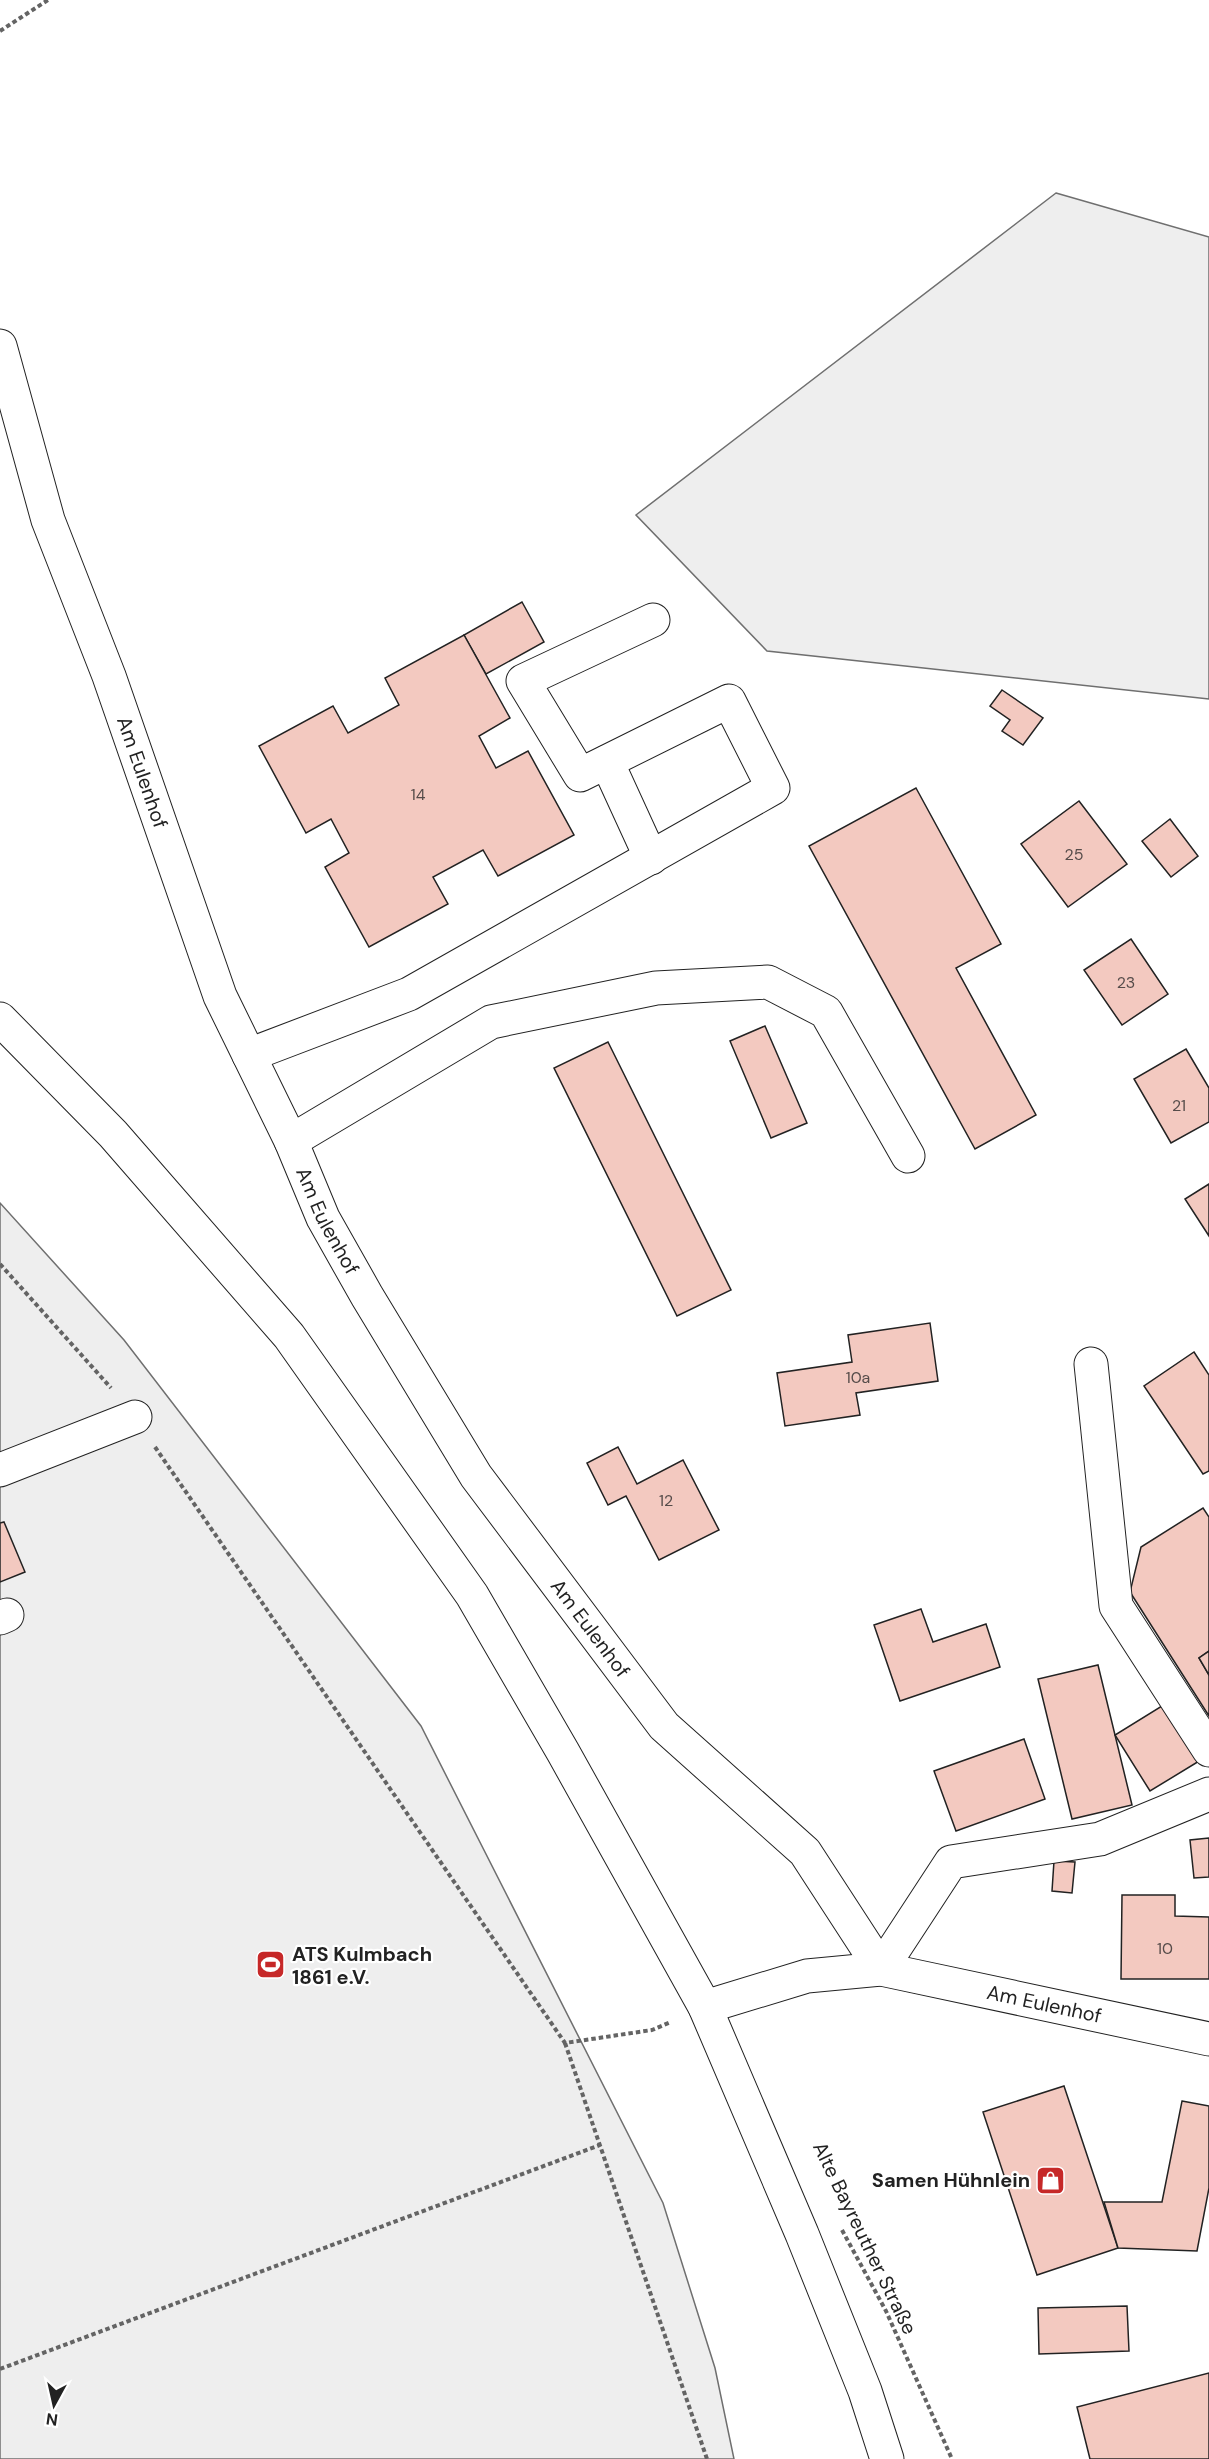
<svg xmlns="http://www.w3.org/2000/svg" width="1209" height="2459" font-family="'DM Sans',sans-serif">
<style>
.green{fill:#eee;stroke:#6f6f6f;stroke-width:1.5}
.building{fill:#f3c9c0;stroke:#222;stroke-width:1.5}
.lines{fill:none;stroke-linecap:round;stroke-linejoin:round}
.minor-casing{stroke:#222;stroke-width:35}
.major-casing{stroke:#222;stroke-width:35}
.path{stroke:#646464;stroke-width:4;stroke-dasharray:4.5 3;stroke-linecap:butt}
.minor{stroke:#fff;stroke-width:33}
.major{stroke:#fff;stroke-width:33}
.labels{text-anchor:middle;stroke-width:4.5;stroke-linejoin:round;paint-order:stroke}
.number-label{font-size:16px;fill:#564c4a}
.street-label{font-size:20px;fill:#222;stroke:#fff}
.poi-label{font-size:20px;font-weight:bold;fill:#222;stroke:#fff;text-anchor:start}
</style>
<rect width="100%" height="100%" fill="#fff"/>
<!-- green -->
<g class="green">
<path d="M 1056,193 L 1209,237 L 1209,699 L 767,651 L 636,515 Z"/>
<path d="M 0,1203 L 124,1340 L 421,1726 L 663,2203 L 715,2368 L 734,2459 L 0,2459 Z"/>
</g>
<!-- building -->
<g class="building">
<path d="M 522,602 L 544,642 L 486,674 L 464,635 Z"/>
<path d="M 464,635 L 510,718 L 479,736 L 496,768 L 528,751 L 574,835 L 498,876 L 483,850 L 433,877 L 448,904 L 369,947 L 325,867 L 349,853 L 331,819 L 306,833 L 259,746 L 333,706 L 348,733 L 399,705 L 385,678 Z"/>
<path d="M 1002,690 L 1043,718 L 1023,745 L 1002,731 L 1010,720 L 990,706 Z"/>
<path d="M 916,788 L 1001,944 L 956,968 L 1036,1115 L 975,1149 L 809,846 Z"/>
<path d="M 1079,801 L 1127,864 L 1068,907 L 1021,844 Z"/>
<path d="M 1170,819 L 1198,856 L 1171,877 L 1142,841 Z"/>
<path d="M 1131,939 L 1168,994 L 1122,1025 L 1084,970 Z"/>
<path d="M 765,1026 L 807,1123 L 771,1138 L 730,1041 Z"/>
<path d="M 608,1042 L 731,1290 L 677,1316 L 554,1068 Z"/>
<path d="M 1186,1049 L 1209,1088 L 1209,1122 L 1171,1143 L 1134,1079 Z"/>
<path d="M 1209,1184 L 1209,1236 L 1185,1199 Z"/>
<path d="M 930,1323 L 938,1381 L 856,1393 L 860,1415 L 785,1426 L 777,1373 L 852,1362 L 848,1335 Z"/>
<path d="M 1194,1352 L 1209,1375 L 1209,1471 L 1203,1474 L 1144,1386 Z"/>
<path d="M 618,1447 L 637,1484 L 683,1460 L 719,1530 L 659,1560 L 626,1496 L 608,1505 L 587,1463 Z"/>
<path d="M 1203,1508 L 1209,1517 L 1209,1651 L 1199,1658 L 1209,1675 L 1209,1716 L 1130,1592 L 1141,1547 Z"/>
<path d="M 4,1522 L 25,1572 L 0,1582 L 0,1523 Z"/>
<path d="M 921,1609 L 933,1642 L 986,1624 L 1000,1667 L 900,1701 L 874,1625 Z"/>
<path d="M 1209,1651 L 1209,1675 L 1199,1658 Z"/>
<path d="M 1098,1665 L 1132,1805 L 1072,1819 L 1038,1679 Z"/>
<path d="M 1178,1696 L 1209,1755 L 1150,1791 L 1115,1735 Z"/>
<path d="M 1024,1739 L 1045,1799 L 956,1831 L 934,1771 Z"/>
<path d="M 1209,1838 L 1209,1877 L 1194,1878 L 1190,1840 Z"/>
<path d="M 1054,1861 L 1075,1862 L 1072,1893 L 1052,1891 Z"/>
<path d="M 1122,1895 L 1175,1895 L 1175,1916 L 1209,1917 L 1209,1979 L 1121,1979 Z"/>
<path d="M 1064,2086 L 1118,2248 L 1037,2275 L 983,2112 Z"/>
<path d="M 1182,2101 L 1209,2106 L 1209,2188 L 1197,2251 L 1118,2248 L 1104,2202 L 1162,2202 Z"/>
<path d="M 1127,2306 L 1129,2351 L 1039,2354 L 1038,2308 Z"/>
<path d="M 1209,2373 L 1209,2459 L 1090,2459 L 1077,2407 Z"/>
</g>
<g class="lines">
<defs>
<g id="minor">
<path id="s1" d="M 0,346 L 48,520 L 109,676 L 220,996 L 291,1141 L 323,1218 L 367,1296 L 476,1476 L 664,1726 L 805,1852 L 881,1969 L 951,1862 L 1100,1839 L 1209,1794"/>
<path d="M 607,762 L 651,858"/>
<path d="M 249,1055 L 409,994 L 773,788 L 729,701 L 580,775 L 523,681 L 653,620"/>
<path d="M 291,1141 L 491,1022 L 656,988 L 768,982 L 826,1012 L 908,1156"/>
<path d="M 1091,1364 L 1116,1606 L 1209,1750"/>
<path d="M 0,1470 L 135,1417"/>
<path d="M 0,1618 L 7,1615"/>
<path id="s2" d="M 705,2007 L 807,1976 L 881,1969 L 1209,2039"/>
</g>
<path id="major" d="M 0,1019 L 113,1134 L 289,1336 L 472,1595 L 563,1752 L 705,2007 L 802,2234 L 865,2391 L 887,2459"/>
</defs>
<!-- minor casing -->
<use href="#minor" class="minor-casing"/>
<!-- major casing -->
<use href="#major" class="major-casing"/>
<!-- path -->
<g class="path">
<path d="M 0,31 L 48,0"/>
<path d="M 0,1264 L 111,1388"/>
<path d="M 155,1447 L 565,2043 L 652,2030 L 671,2022"/>
<path d="M 565,2043 L 707,2459"/>
<path d="M 842,2230 L 886,2311 L 952,2459"/>
<path d="M 0,2369 L 600,2145"/>
</g>
<!-- minor -->
<use href="#minor" class="minor"/>
<!-- major -->
<use href="#major" class="major"/>
</g>
<!-- icons -->
<defs>
<symbol id="stadium-square" viewBox="-11 -11 22 22"><rect x="-9" y="-9" width="18" height="18" rx="4" fill="#c62828" stroke="#fff"/><path d="M0-5a6.5 5 0 1 0 0 10a6.5 5 0 1 0 0-10ZM-3.5-1.8h7v3.6h-7Z" fill="#fff"/></symbol>
<symbol id="shop-square" viewBox="-11 -11 22 22"><rect x="-9" y="-9" width="18" height="18" rx="4" fill="#c62828" stroke="#fff"/><path d="M-5-2.5h2.3a2.7 3.5 0 0 1 5.4 0H5L5.5 6h-11ZM-1.5-2.5h3a1.5 2.3 0 0 0-3 0Z" fill="#fff"/></symbol>
</defs>
<g fill-rule="evenodd">
<use href="#stadium-square" x="254" y="1948" width="33" height="33"/>
<use href="#shop-square" x="1034" y="2164" width="33" height="33"/>
</g>
<g class="labels">
<!-- number labels -->
<g class="number-label">
<text x="418" y="800">14</text>
<text x="1074" y="860">25</text>
<text x="1126" y="988">23</text>
<text x="1179" y="1111">21</text>
<text x="858" y="1383">10a</text>
<text x="666" y="1506">12</text>
<text x="1165" y="1954">10</text>
</g>
<!-- street labels -->
<g class="street-label">
<text dy="7" stroke="none"><textPath href="#s1" startOffset="450">Am Eulenhof</textPath></text>
<text dy="7" stroke="none"><textPath href="#s1" startOffset="936">Am Eulenhof</textPath></text>
<text dy="7" stroke="none"><textPath href="#s1" startOffset="1422">Am Eulenhof</textPath></text>
<text dy="7" stroke="none"><textPath href="#s2" startOffset="348">Am Eulenhof</textPath></text>
<text transform="translate(865 2238) rotate(64)" y="7">Alte Bayreuther Straße</text>
</g>
<!-- poi labels -->
<g class="poi-label">
<text x="292" y="1961">ATS Kulmbach<tspan x="292" dy="23">1861 e.V.</tspan></text>
<text x="1030" y="2187" text-anchor="end">Samen Hühnlein</text>
</g>
</g>
<!-- north arrow -->
<g transform="translate(54 2405) rotate(188)" stroke="#ffffff" stroke-width="4.5" paint-order="stroke">
<path d="M0-4.5L10 22L0 15L-10 22Z" fill="#222222"/>
<text y="-9" font-size="16" font-weight="bold" text-anchor="middle" fill="#222222">N</text>
</g>
</svg>
